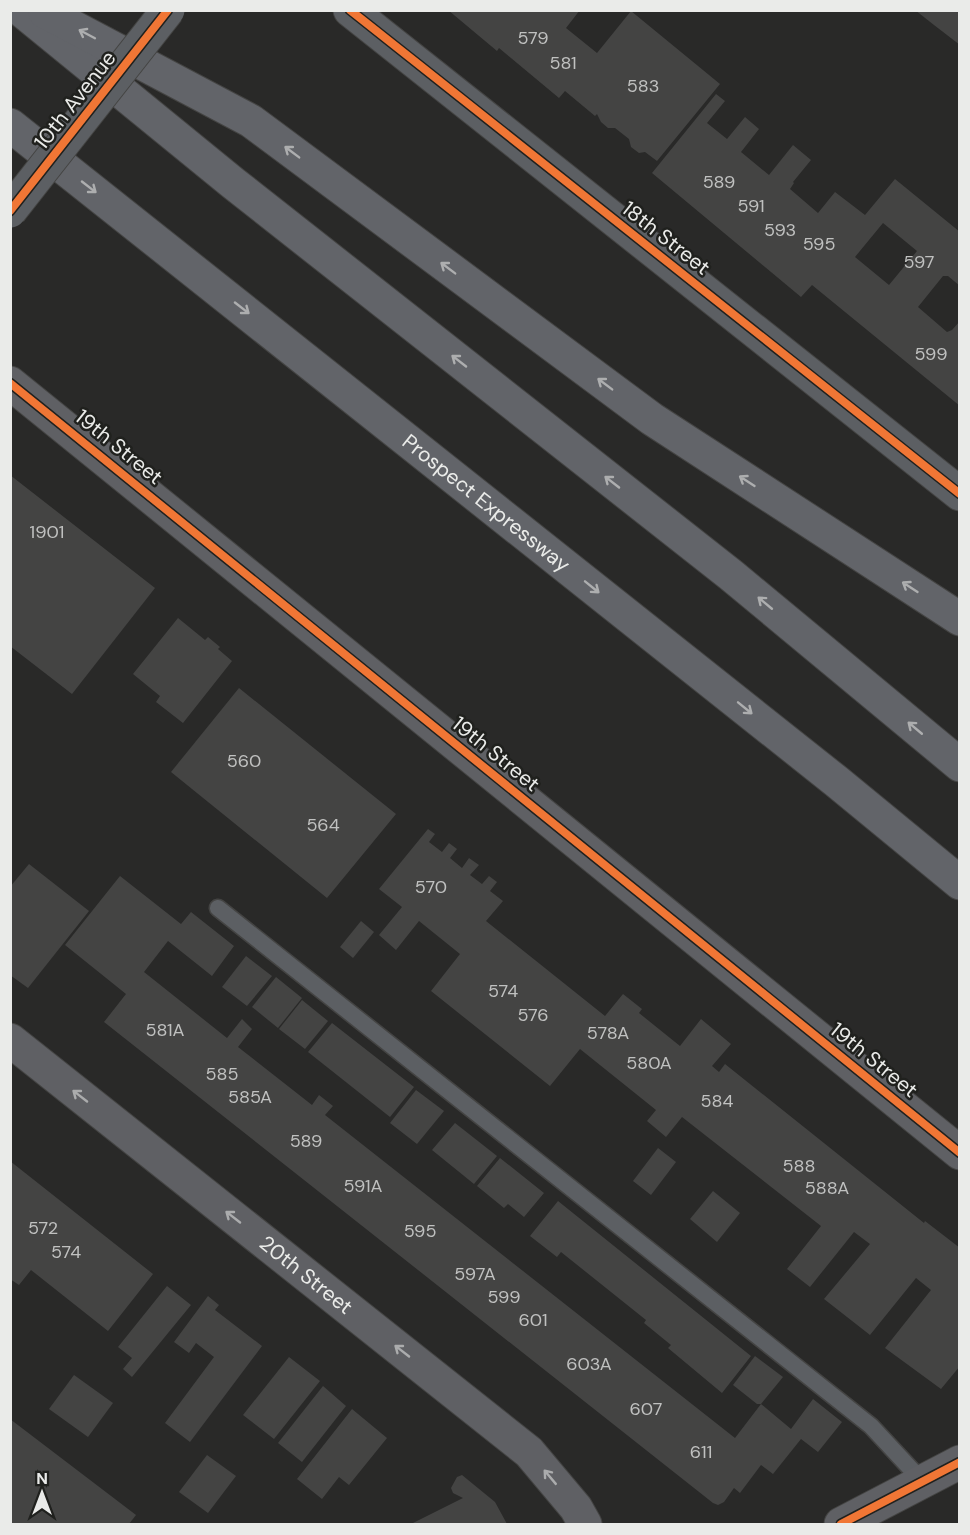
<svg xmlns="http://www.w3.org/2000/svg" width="970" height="1535" font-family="'DM Sans',sans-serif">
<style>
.building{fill:#444443;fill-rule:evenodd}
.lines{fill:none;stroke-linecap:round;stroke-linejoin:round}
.lane-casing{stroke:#444443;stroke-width:19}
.street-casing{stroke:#444443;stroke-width:35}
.secondary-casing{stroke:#444443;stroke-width:35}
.highway-casing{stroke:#444443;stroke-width:35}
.lane{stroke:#5c5f63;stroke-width:16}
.street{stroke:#5c5f63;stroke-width:33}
.secondary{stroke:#5f6064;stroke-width:33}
.highway{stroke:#626469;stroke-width:33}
.street-bridge-casing{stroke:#444443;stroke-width:35;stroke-linecap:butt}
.street-bridge{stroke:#5c5f63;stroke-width:33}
.cycleway-casing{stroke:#20211e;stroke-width:11}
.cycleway{stroke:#f07635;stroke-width:8}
.oneway{stroke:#adaeaf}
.oneway2{stroke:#abacad}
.labels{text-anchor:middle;stroke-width:5;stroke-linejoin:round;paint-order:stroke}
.number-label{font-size:18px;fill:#c0c1c0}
.street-label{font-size:21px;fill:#eaebe9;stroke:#20211e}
</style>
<rect width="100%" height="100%" fill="#292928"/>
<!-- building -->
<g class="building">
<path d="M 448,10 L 580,10 L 566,28 L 597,53 L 631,11 L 720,84 L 657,161 L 645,152 L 639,153 L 631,147 L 629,139 L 615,128 L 608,128 L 601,122 L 597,114 L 595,116 L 565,91 L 559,98 L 499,48 L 497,51 Z"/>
<path d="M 915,10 L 960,10 L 960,45 L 934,25 Z"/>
<path d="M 716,94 L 725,101 L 707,123 L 727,139 L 745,117 L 759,129 L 741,152 L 769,175 L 793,145 L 811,160 L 793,182 L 794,183 L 790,189 L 818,213 L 835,192 L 865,215 L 895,179 L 960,232 L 960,286 L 948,276 L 943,276 L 918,307 L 947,332 L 952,330 L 960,321 L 960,406 L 812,285 L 801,297 L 652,173 ZM 883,223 L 917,251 L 889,285 L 855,257 Z"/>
<path d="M 10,475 L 155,588 L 72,694 L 10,646 Z"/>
<path d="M 178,618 L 205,640 L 208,637 L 220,647 L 218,649 L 232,661 L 183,723 L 156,702 L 160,696 L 133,674 Z"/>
<path d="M 239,688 L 396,814 L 327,898 L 171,772 Z"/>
<path d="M 428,829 L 435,834 L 429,842 L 442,852 L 449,843 L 457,849 L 450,858 L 462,868 L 469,858 L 479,865 L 470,875 L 482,884 L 489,876 L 497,882 L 490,891 L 503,901 L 486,921 L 605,1016 L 623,994 L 642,1009 L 639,1013 L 680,1046 L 701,1019 L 731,1044 L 712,1066 L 719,1072 L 725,1064 L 924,1223 L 925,1221 L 960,1248 L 960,1366 L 941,1389 L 885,1348 L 931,1290 L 916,1278 L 870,1335 L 824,1299 L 870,1244 L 854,1232 L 810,1287 L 787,1269 L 821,1226 L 682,1117 L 666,1137 L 647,1121 L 656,1110 L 580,1049 L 550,1086 L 431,991 L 460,954 L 419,921 L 396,950 L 379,935 L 402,907 L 379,889 Z"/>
<path d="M 29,864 L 89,911 L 28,988 L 10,975 L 10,887 Z"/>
<path d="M 120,876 L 181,924 L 191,912 L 234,946 L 212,976 L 168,941 L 144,972 L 227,1038 L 242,1019 L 252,1029 L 238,1047 L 312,1105 L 319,1095 L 333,1106 L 325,1115 L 735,1438 L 761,1404 L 791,1429 L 813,1399 L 842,1422 L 818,1452 L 801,1439 L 773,1474 L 761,1465 L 740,1493 L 734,1488 L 724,1502 L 718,1505 L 713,1503 L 104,1022 L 126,994 L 65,945 Z"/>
<path d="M 361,921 L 374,932 L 353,958 L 340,947 Z"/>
<path d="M 246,956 L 272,976 L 247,1006 L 222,987 Z"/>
<path d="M 276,977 L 302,998 L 278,1028 L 252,1007 Z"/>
<path d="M 302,1000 L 328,1021 L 305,1049 L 279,1029 Z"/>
<path d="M 332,1023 L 414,1087 L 390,1117 L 308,1052 Z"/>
<path d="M 416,1090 L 444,1111 L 417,1144 L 390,1123 Z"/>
<path d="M 455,1123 L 497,1156 L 474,1184 L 432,1150 Z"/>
<path d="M 658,1148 L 676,1162 L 651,1195 L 633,1181 Z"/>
<path d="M 500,1158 L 544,1193 L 524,1217 L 508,1204 L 504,1208 L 477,1186 Z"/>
<path d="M 10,1161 L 153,1274 L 108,1331 L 31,1270 L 19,1285 L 10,1279 Z"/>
<path d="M 713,1191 L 740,1213 L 717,1242 L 690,1219 Z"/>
<path d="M 558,1201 L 751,1356 L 722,1393 L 668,1348 L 671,1345 L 644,1323 L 646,1320 L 561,1252 L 557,1257 L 530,1236 Z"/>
<path d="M 167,1286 L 191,1305 L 132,1377 L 123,1369 L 132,1358 L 118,1347 Z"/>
<path d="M 208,1296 L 219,1305 L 215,1310 L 262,1346 L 190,1442 L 165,1423 L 214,1357 L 196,1343 L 189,1353 L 174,1342 Z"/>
<path d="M 755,1356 L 783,1377 L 761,1404 L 757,1404 L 733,1385 Z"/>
<path d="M 289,1357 L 320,1381 L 274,1439 L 243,1415 Z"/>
<path d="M 74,1375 L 113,1403 L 88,1437 L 49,1409 Z"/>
<path d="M 323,1386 L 346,1406 L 302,1462 L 278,1443 Z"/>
<path d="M 352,1409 L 387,1438 L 349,1485 L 339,1477 L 322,1499 L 297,1479 Z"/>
<path d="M 10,1419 L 136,1515 L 129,1524 L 10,1524 Z"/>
<path d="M 207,1455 L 236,1476 L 208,1513 L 179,1492 Z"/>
<path d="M 462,1475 L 495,1502 L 507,1524 L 411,1524 L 463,1498 L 453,1493 L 451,1488 L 457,1477 Z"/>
</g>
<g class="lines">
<defs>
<path id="lane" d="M 218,908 L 871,1426 L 923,1482"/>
<path id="street" d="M 350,10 L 960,494"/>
<g id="secondary">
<path d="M 10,383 L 960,1153"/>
<path id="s1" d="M 10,1040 L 529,1452 L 576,1508 L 585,1524"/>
<path d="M 841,1524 L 960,1462"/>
</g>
<g id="highway">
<path d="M 21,10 L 233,183 L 731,575 L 960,765"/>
<path d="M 45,12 L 251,121 L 652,419 L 960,619"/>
<path id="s2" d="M 10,125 L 836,781 L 960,883"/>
</g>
</defs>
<!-- lane casing -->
<use href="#lane" class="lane-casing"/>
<!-- street casing -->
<use href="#street" class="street-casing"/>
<!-- secondary casing -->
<use href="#secondary" class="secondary-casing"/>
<!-- highway casing -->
<use href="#highway" class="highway-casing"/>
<!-- lane -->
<use href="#lane" class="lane"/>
<!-- street -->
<use href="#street" class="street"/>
<!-- secondary -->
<use href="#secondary" class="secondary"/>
<!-- highway -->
<use href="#highway" class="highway"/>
<defs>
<path id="street-bridge" d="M 10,211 L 168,10"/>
</defs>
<!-- street-bridge casing -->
<use href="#street-bridge" class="street-bridge-casing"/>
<!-- street-bridge -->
<use href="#street-bridge" class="street-bridge"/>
<defs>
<g id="cycleway">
<path d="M 350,10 L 960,494"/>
<path d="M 10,211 L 168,10"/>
<path d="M 10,383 L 960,1153"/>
<path d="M 841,1524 L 960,1462"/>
</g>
</defs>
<!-- cycleway casing -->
<use href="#cycleway" class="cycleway-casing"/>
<!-- cycleway -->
<use href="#cycleway" class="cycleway"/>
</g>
<!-- one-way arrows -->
<defs><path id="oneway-shaft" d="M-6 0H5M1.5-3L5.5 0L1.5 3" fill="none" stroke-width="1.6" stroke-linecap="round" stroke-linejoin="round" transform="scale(1.5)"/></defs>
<g class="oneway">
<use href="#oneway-shaft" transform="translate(87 34) rotate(-152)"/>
<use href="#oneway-shaft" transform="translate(292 152) rotate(-143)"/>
<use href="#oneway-shaft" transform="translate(89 187) rotate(38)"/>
<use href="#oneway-shaft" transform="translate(448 268) rotate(-143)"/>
<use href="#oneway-shaft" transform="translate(242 308) rotate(38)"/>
<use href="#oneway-shaft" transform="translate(459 361) rotate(-142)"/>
<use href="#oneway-shaft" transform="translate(605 384) rotate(-143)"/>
<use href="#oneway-shaft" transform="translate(747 481) rotate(-147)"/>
<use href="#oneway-shaft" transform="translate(612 482) rotate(-142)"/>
<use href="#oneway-shaft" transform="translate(592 587) rotate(39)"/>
<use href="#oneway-shaft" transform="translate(910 587) rotate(-147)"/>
<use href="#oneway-shaft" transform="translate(765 603) rotate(-140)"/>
<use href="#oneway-shaft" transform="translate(745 708) rotate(39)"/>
<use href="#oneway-shaft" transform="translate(915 728) rotate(-140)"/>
</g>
<g class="oneway2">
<use href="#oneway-shaft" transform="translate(80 1096) rotate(-142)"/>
<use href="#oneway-shaft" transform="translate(233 1217) rotate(-142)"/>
<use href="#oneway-shaft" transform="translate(402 1351) rotate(-142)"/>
<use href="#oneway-shaft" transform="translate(550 1477) rotate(-130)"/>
</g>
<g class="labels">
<!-- number labels -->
<g class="number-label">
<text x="533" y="44">579</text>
<text x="563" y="69">581</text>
<text x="643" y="92">583</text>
<text x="719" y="188">589</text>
<text x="751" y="212">591</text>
<text x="780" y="236">593</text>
<text x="819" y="250">595</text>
<text x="919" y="268">597</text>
<text x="931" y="360">599</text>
<text x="47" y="538">1901</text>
<text x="244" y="767">560</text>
<text x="323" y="831">564</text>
<text x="431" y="893">570</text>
<text x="503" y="997">574</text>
<text x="533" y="1021">576</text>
<text x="165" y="1036">581A</text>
<text x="608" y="1039">578A</text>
<text x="649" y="1069">580A</text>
<text x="222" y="1080">585</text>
<text x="250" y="1103">585A</text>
<text x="717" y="1107">584</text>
<text x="306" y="1147">589</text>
<text x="799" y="1172">588</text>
<text x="363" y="1192">591A</text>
<text x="827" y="1194">588A</text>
<text x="43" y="1234">572</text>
<text x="420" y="1237">595</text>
<text x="66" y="1258">574</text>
<text x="475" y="1280">597A</text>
<text x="504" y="1303">599</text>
<text x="533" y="1326">601</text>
<text x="589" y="1370">603A</text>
<text x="646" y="1415">607</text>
<text x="701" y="1458">611</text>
</g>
<!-- street labels -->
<g class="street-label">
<text transform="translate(75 100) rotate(-52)" y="7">10th Avenue</text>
<text transform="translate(666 238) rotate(38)" y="7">18th Street</text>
<text transform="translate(119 447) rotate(39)" y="7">19th Street</text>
<text dy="7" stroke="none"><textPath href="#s2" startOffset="608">Prospect Expressway</textPath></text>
<text transform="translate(496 754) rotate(39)" y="7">19th Street</text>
<text transform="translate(874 1060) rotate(39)" y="7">19th Street</text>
<text dy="7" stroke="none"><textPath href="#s1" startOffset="378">20th Street</textPath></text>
</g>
</g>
<!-- border -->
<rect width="970" height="1535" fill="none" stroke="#eaebe9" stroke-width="24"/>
<!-- north arrow -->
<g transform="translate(42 1493)" stroke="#20211e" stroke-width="4.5" paint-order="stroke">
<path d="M0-4.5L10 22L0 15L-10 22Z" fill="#eaebe9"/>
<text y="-9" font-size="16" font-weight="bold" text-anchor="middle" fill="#eaebe9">N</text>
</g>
</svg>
